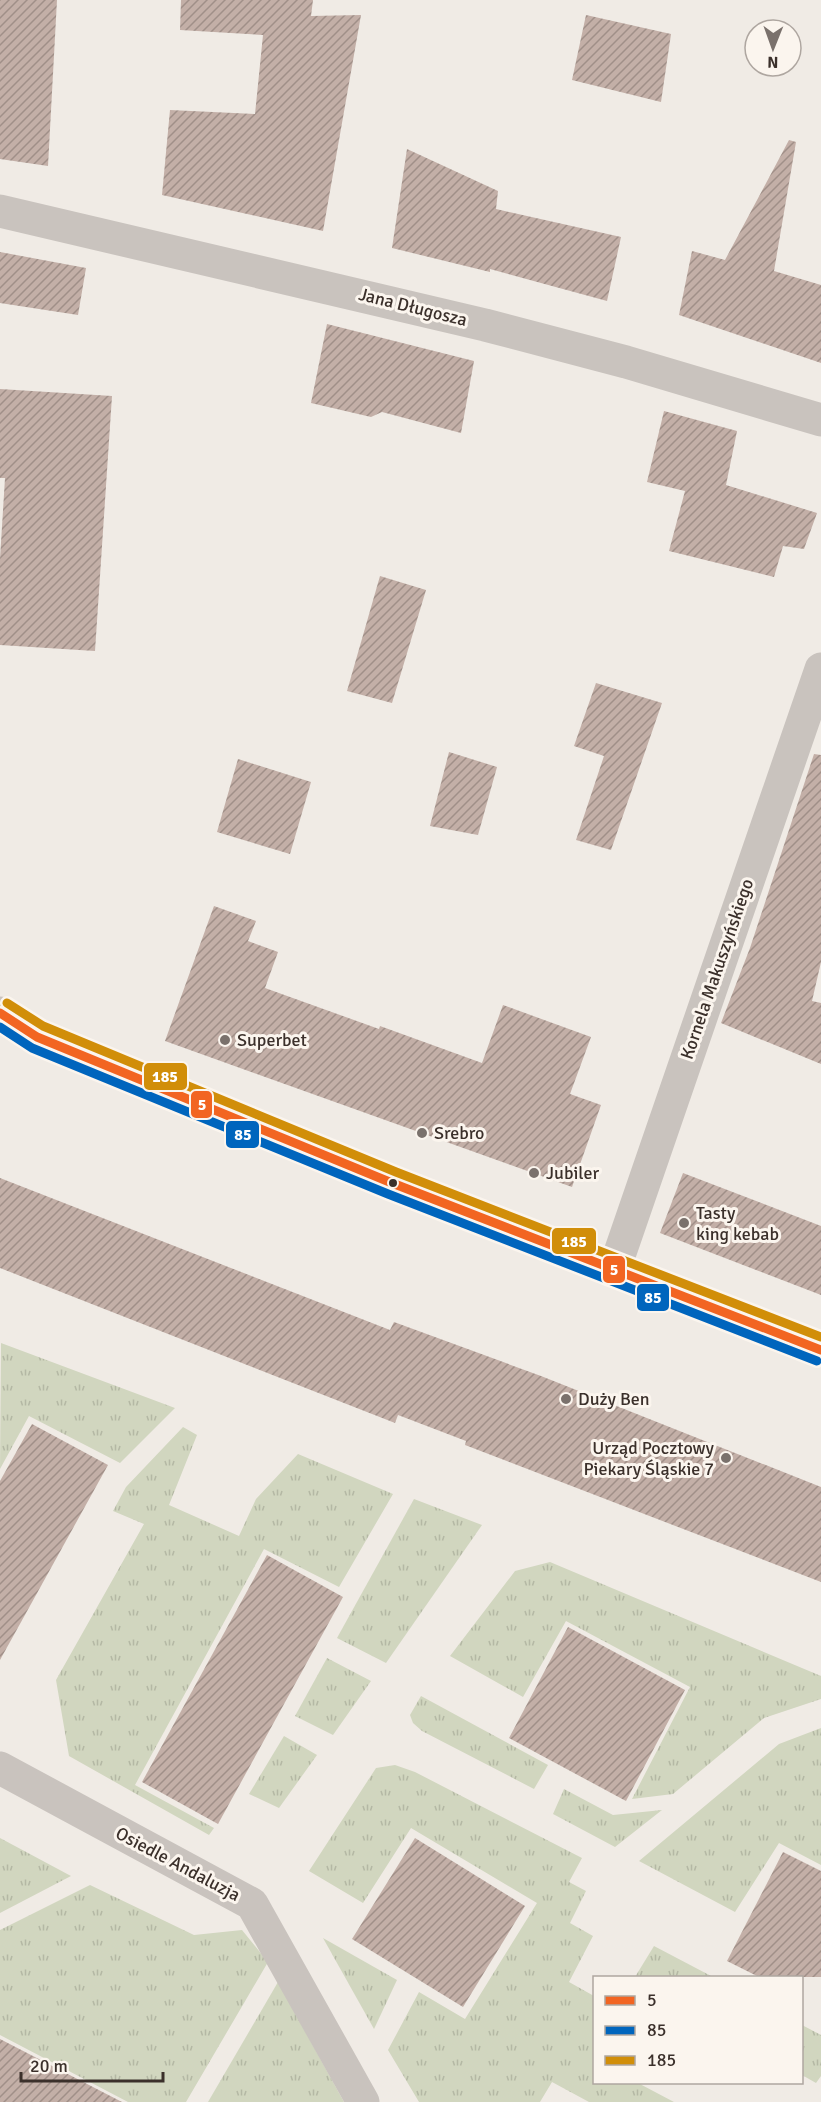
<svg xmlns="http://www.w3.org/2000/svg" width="821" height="2102" font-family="Signika,sans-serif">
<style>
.grass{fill:url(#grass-tufts)}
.building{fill:url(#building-hatch)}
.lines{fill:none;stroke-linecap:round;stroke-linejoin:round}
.minor{stroke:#c9c3be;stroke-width:33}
.tertiary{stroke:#c9c3be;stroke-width:33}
.bus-1-casing{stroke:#fbf5ee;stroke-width:14}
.bus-2-casing{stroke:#fbf5ee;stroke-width:14}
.bus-3-casing{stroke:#fbf5ee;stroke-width:14}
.bus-1{stroke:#f26522;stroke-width:9}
.bus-2{stroke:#0065bd;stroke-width:9}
.bus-3{stroke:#d18e09;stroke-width:9}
.poi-dot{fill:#7a716c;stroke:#fbf5ee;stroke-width:2}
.bus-dot{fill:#3b302b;stroke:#fbf5ee;stroke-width:2}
.labels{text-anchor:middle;stroke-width:6;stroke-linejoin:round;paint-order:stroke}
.street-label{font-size:18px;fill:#3b302b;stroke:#fbf5ee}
.poi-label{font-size:18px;fill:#3b302b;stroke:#fbf5ee;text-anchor:start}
.line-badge{stroke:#fbf5ee;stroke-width:2}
.badge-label{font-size:16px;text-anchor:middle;font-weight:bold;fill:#fff}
</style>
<defs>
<pattern id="grass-tufts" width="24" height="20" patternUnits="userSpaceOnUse" patternTransform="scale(1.5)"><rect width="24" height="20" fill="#d1d6bf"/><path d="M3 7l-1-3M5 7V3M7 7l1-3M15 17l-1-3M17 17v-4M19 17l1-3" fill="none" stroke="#b4b8a4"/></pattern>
<pattern id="building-hatch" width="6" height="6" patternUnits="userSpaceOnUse" patternTransform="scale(1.5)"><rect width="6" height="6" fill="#c3afa7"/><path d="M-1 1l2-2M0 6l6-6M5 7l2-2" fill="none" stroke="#a08f88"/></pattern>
</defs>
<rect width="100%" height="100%" fill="#f0ebe5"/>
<!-- grass -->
<g class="grass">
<path d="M 1,1343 L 175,1408 L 120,1463 L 29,1416 L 0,1469 Z"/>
<path d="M 183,1427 L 197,1435 L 169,1505 L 239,1536 L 256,1499 L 298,1454 L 393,1494 L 339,1587 L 264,1549 L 135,1785 L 214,1828 L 209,1835 L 69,1756 L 56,1680 L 144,1524 L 113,1511 L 126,1487 Z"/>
<path d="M 414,1499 L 482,1525 L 386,1663 L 337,1638 Z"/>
<path d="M 550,1562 L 821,1676 L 821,1699 L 764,1718 L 673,1794 L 632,1799 L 690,1687 L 566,1621 L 523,1697 L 450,1656 L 515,1571 Z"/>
<path d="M 327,1658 L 371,1681 L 333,1735 L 295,1716 Z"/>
<path d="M 421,1696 L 548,1765 L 534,1789 L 422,1731 L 413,1723 L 410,1715 Z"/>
<path d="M 821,1728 L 821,1865 L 779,1843 L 735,1912 L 639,1861 L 779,1744 Z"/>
<path d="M 284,1736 L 317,1755 L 279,1808 L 249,1794 Z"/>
<path d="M 395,1765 L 415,1772 L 582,1858 L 569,1882 L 586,1891 L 570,1923 L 593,1936 L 569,1982 L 594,1996 L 594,2082 L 638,2083 L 674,2102 L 589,2102 L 552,2082 L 540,2102 L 419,2102 L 388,2050 L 419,1992 L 465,2019 L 537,1903 L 411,1828 L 363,1903 L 309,1871 L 376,1768 Z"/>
<path d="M 564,1789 L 613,1815 L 662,1810 L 615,1847 L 553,1814 Z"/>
<path d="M 0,1838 L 71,1876 L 0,1913 Z"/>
<path d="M 90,1885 L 194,1935 L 242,1930 L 268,1962 L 186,2102 L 128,2102 L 0,2035 L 0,1930 Z"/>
<path d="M 323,1938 L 397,1980 L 374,2029 Z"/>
<path d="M 654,1946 L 713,1977 L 635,1977 Z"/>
<path d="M 278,1982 L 344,2102 L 208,2102 Z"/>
<path d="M 802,2025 L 821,2035 L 821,2076 L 816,2083 L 802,2075 Z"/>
</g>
<!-- building -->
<g class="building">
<path d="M 0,0 L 57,0 L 48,166 L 0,159 Z"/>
<path d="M 181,0 L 313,0 L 311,16 L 361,15 L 323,231 L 162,195 L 170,110 L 255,114 L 263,35 L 180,30 Z"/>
<path d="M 586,15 L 671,34 L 661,102 L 572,80 Z"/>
<path d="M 789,140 L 796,142 L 774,271 L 821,285 L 821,363 L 679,315 L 692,251 L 725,260 Z"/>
<path d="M 407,149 L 498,191 L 496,209 L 621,237 L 607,301 L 490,269 L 490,272 L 392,248 Z"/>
<path d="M 0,252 L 86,268 L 78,315 L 0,303 Z"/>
<path d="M 327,324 L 474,361 L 461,433 L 382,412 L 371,417 L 311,403 Z"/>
<path d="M 0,389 L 112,396 L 95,651 L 0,645 L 0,559 L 5,478 L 0,478 Z"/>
<path d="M 664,411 L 737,431 L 726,485 L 817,513 L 804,549 L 783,546 L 774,577 L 669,551 L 685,491 L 647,482 Z"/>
<path d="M 380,576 L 426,590 L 392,703 L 347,691 Z"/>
<path d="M 596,683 L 662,703 L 611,850 L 576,840 L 604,756 L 574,746 Z"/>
<path d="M 449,752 L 497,767 L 478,835 L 430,826 Z"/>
<path d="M 814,754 L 821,755 L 821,962 L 812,1001 L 821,1003 L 821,1064 L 721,1023 L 750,948 Z"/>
<path d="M 238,759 L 311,782 L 290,854 L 217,832 Z"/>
<path d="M 214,906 L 256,921 L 248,941 L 278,952 L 265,988 L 379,1029 L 380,1026 L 482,1063 L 503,1005 L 591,1037 L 570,1094 L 601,1105 L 572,1187 L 165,1041 Z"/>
<path d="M 683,1173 L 821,1226 L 821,1295 L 660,1233 Z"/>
<path d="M 0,1178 L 390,1330 L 394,1322 L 541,1376 L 821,1487 L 821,1582 L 465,1445 L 466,1441 L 398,1415 L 395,1423 L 0,1268 Z"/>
<path d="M 32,1424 L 108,1465 L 0,1660 L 0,1481 Z"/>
<path d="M 267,1555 L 343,1597 L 218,1824 L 142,1782 Z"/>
<path d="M 568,1627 L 685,1690 L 626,1801 L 509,1738 Z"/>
<path d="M 415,1838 L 525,1906 L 463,2007 L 352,1939 Z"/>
<path d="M 783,1852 L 821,1871 L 821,1977 L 759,1977 L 727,1961 Z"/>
<path d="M 0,2039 L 122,2102 L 0,2102 Z"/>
</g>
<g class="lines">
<!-- minor -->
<g class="minor">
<path d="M 0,211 L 485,325 L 626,362 L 821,420"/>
<path d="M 614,1270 L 821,669"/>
<path d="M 0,1768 L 252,1904 L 363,2102"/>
</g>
<!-- tertiary -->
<path class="tertiary" d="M 0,1013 L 37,1037 L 392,1183 L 821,1350"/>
<defs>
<path id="bus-1" d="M 0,1013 L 37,1037 L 392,1183 L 821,1350"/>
<path id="bus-2" d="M 0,1027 L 32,1048 L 388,1194 L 817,1361"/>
<path id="bus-3" d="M 7,1003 L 43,1026 L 396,1172 L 821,1337"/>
</defs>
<!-- bus-1 casing -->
<use href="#bus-1" class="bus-1-casing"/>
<!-- bus-2 casing -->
<use href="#bus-2" class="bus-2-casing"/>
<!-- bus-3 casing -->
<use href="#bus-3" class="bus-3-casing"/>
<!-- bus-1 -->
<use href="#bus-1" class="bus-1"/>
<!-- bus-2 -->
<use href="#bus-2" class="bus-2"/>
<!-- bus-3 -->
<use href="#bus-3" class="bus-3"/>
</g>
<!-- markers -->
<g class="poi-dot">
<circle cx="225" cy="1040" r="6"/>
<circle cx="422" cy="1133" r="6"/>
<circle cx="534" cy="1173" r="6"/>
<circle cx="684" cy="1223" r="6"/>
<circle cx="566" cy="1399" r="6"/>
<circle cx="726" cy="1458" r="6"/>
</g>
<circle class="bus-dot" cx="393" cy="1183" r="5"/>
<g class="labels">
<!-- street labels -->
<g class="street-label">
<text transform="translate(413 307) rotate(14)" y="6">Jana Długosza</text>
<text transform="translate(717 969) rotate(-71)" y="6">Kornela Makuszyńskiego</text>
<text transform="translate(178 1864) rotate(28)" y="6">Osiedle Andaluzja</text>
</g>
<!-- poi labels -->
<g class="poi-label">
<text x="237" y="1046">Superbet</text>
<text x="434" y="1139">Srebro</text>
<text x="546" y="1179">Jubiler</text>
<text x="696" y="1219">Tasty<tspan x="696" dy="21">king kebab</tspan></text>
<text x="578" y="1405">Duży Ben</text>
<text x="714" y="1454" text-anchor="end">Urząd Pocztowy<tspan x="714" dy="21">Piekary Śląskie 7</tspan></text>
</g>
</g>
<g class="line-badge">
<rect x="143" y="1062" width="45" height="29" rx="6" fill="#d18e09"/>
<rect x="190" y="1090" width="23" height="29" rx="6" fill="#f26522"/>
<rect x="225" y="1120" width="35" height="29" rx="6" fill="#0065bd"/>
<rect x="551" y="1227" width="46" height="28" rx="6" fill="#d18e09"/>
<rect x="602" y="1255" width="24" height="29" rx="6" fill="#f26522"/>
<rect x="636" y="1283" width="34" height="29" rx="6" fill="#0065bd"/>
</g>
<g class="badge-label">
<text x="165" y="1082">185</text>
<text x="202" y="1110">5</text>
<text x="243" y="1140">85</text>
<text x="574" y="1247">185</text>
<text x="614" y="1275">5</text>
<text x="653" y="1303">85</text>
</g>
<!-- legend -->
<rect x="593" y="1976" width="210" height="108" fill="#fbf5ee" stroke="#aea6a0" stroke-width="1.5"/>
<rect x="605" y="1996" width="30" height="9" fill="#f26522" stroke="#aea6a0" stroke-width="1.5"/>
<text x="647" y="2006" font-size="18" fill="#3b302b">5</text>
<rect x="605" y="2026" width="30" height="9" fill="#0065bd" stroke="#aea6a0" stroke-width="1.5"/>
<text x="647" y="2036" font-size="18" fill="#3b302b">85</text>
<rect x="605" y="2056" width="30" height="9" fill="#d18e09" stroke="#aea6a0" stroke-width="1.5"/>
<text x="647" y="2066" font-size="18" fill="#3b302b">185</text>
<!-- north arrow -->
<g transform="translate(773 48) rotate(181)"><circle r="28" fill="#fbf5ee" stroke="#aea6a0" stroke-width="1.5"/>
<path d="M0-4.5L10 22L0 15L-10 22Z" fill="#7a716c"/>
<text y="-9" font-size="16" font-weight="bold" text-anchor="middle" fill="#3b302b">N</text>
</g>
<!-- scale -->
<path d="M21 2072v9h142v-9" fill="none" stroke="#3b302b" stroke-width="3"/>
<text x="30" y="2072" font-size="18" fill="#3b302b" stroke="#fbf5ee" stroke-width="4.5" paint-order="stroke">20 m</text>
</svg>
